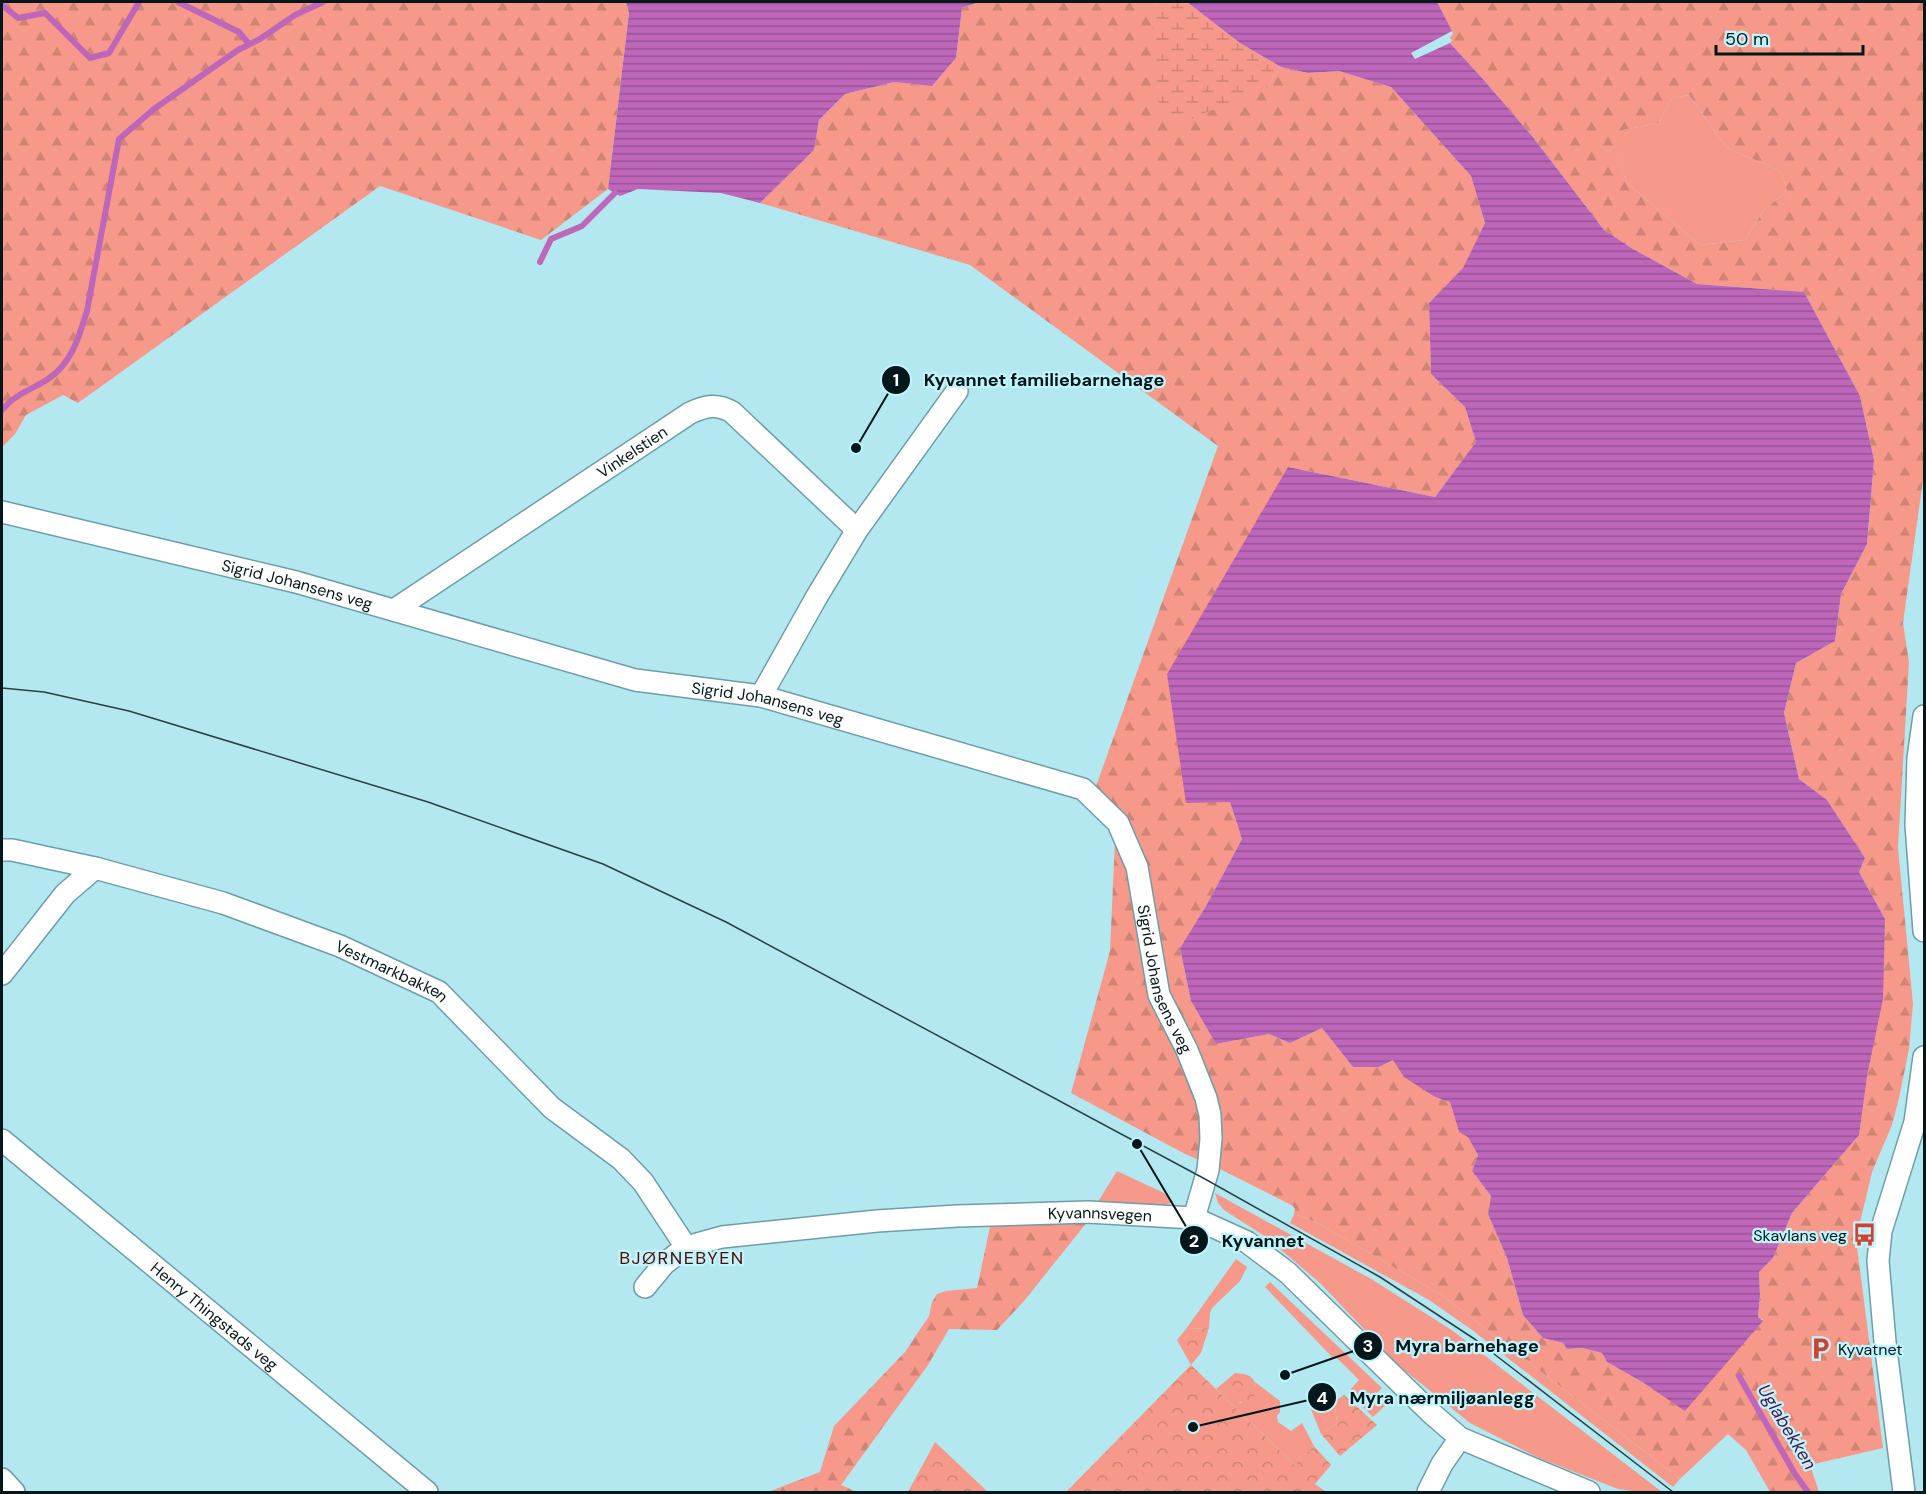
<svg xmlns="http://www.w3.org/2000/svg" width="1926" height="1494" font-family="'DM Sans',sans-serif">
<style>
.grass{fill:#f6998a}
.forest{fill:url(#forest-firs);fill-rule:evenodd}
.wetland{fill:url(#wetland-marsh)}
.park{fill:url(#park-crowns)}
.water{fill:url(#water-rules)}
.pier{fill:#b4e8f0}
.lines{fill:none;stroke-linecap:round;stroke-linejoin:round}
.stream{stroke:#be66b9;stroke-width:6}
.minor-casing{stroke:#6d9ea7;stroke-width:24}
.minor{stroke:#fff;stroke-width:21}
.tram{stroke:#274145;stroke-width:1.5}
.labels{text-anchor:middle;stroke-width:4.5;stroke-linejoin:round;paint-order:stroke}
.street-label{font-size:16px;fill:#04171a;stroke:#c1f5fe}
.poi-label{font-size:16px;fill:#04171a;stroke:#c1f5fe;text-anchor:end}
.neighbourhood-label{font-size:18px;letter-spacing:1.5px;fill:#500c07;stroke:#c1f5fe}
.water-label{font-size:18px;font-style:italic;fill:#491148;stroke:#c1f5fe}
.leader{fill:none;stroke:#04171a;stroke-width:2}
.callout-dot{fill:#04171a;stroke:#c1f5fe;stroke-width:2}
.mark-label{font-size:18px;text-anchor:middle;font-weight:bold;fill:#fff}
.callout-label{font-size:18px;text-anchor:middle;font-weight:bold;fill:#04171a;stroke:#c1f5fe;stroke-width:4.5;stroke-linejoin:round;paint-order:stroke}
</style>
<defs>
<pattern id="forest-firs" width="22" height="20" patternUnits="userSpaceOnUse" patternTransform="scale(1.5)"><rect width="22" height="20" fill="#f6998a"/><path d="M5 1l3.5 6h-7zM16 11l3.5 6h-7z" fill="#d18376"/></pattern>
<pattern id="wetland-marsh" width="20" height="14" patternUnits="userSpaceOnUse" patternTransform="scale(1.5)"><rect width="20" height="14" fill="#f6998a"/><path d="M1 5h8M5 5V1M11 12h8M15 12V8" fill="none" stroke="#d18376"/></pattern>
<pattern id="park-crowns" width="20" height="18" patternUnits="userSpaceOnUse" patternTransform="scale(1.5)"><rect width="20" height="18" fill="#f6998a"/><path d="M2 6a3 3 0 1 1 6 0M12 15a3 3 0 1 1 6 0" fill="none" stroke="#d18376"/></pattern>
<pattern id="water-rules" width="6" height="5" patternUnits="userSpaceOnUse" patternTransform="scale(1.5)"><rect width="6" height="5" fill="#be66b9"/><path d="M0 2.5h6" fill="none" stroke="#985396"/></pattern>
</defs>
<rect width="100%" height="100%" fill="#b4e8f0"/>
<!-- grass -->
<g class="grass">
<path d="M 1689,95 L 1727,148 L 1781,171 L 1787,191 L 1763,211 L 1745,240 L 1700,245 L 1627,183 L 1611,139 L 1623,130 L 1659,123 L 1672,98 Z"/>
<path d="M 1117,1171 L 1164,1193 L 1173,1202 L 1163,1206 L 1096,1205 Z"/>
<path d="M 1215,1193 L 1373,1280 L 1453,1331 L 1662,1492 L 1639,1492 L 1618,1489 L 1539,1458 L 1470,1423 L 1398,1365 L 1321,1284 L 1266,1237 L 1224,1210 L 1218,1203 Z"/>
<path d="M 1294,1214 L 1316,1222 L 1442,1295 L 1680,1479 L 1673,1487 L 1472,1330 L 1429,1300 L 1290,1223 Z"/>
<path d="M 1236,1259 L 1247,1267 L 1240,1281 L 1212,1308 L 1210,1313 L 1209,1328 L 1186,1329 Z"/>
<path d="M 1270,1282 L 1382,1388 L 1363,1407 L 1348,1392 L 1359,1380 L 1336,1357 L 1333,1358 L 1265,1287 Z"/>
<path d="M 1235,1373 L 1245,1374 L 1240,1374 L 1232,1398 L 1241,1403 L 1256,1385 L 1255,1382 L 1280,1401 L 1280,1412 L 1277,1416 L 1278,1422 L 1291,1431 L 1302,1423 L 1314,1446 L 1296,1466 L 1216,1389 Z"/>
<path d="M 1332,1403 L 1335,1408 L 1337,1423 L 1321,1434 L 1310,1407 Z"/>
</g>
<!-- forest -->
<g class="forest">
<path d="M 2,2 L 626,2 L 629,13 L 608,189 L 541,240 L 380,186 L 78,403 L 63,395 L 26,415 L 15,434 L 2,447 Z"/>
<path d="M 979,2 L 1159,2 L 1151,9 L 1267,87 L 1281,67 L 1308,73 L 1339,71 L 1391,87 L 1471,176 L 1485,223 L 1463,269 L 1429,303 L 1431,374 L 1465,407 L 1476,442 L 1435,497 L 1288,467 L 1230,802 L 1242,839 L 1206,906 L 1180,948 L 1191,1001 L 1216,1044 L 1269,1034 L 1290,1043 L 1322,1028 L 1353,1067 L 1379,1067 L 1393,1060 L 1435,1097 L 1450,1102 L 1459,1132 L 1468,1136 L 1478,1155 L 1472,1171 L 1491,1196 L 1488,1214 L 1507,1258 L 1523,1315 L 1543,1338 L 1563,1343 L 1567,1349 L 1582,1348 L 1602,1353 L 1607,1362 L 1644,1383 L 1763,1320 L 1758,1317 L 1760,1296 L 1759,1272 L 1773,1258 L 1792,1213 L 1859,1135 L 1885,919 L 1859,872 L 1865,858 L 1827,800 L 1799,779 L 1784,713 L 1796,663 L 1835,641 L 1841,594 L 1867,544 L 1874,460 L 1860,396 L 1804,292 L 1697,284 L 1633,249 L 1604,230 L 1532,136 L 1482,78 L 1450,43 L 1446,36 L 1451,31 L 1437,2 L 1924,2 L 1924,473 L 1903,623 L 1909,662 L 1898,848 L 1913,1004 L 1909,1049 L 1899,1098 L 1892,1125 L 1872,1172 L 1856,1239 L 1883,1448 L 1810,1465 L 1819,1492 L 1770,1492 L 1746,1450 L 1728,1434 L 1680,1479 L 1442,1295 L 1316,1222 L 1294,1214 L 1295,1209 L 1293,1206 L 1218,1168 L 1187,1155 L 1071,1093 L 1110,951 L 1115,840 L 1090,803 L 1218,446 L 970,265 L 760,203 L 814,150 L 819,120 L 845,94 L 894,82 L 932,86 L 956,58 L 962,8 ZM 1689,95 L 1727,148 L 1781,171 L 1787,191 L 1763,211 L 1745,240 L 1700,245 L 1627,183 L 1612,140 L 1623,130 L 1659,123 L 1672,98 Z"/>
<path d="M 1088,1221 L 1024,1301 L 997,1330 L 949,1329 L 928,1365 L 841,1485 L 857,1492 L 768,1492 L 820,1472 L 834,1426 L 905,1352 L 929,1316 L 932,1302 L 937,1294 L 946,1291 L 977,1288 L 991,1222 Z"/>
</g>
<!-- wetland -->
<path class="wetland" d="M 1159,2 L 1187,2 L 1240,43 L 1281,67 L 1267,87 L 1184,122 L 1159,109 L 1151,9 Z"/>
<!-- park -->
<g class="park">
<path d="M 1209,1328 L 1201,1353 L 1191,1365 L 1295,1465 L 1314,1446 L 1331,1465 L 1315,1484 L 1326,1492 L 1066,1492 L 1191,1365 L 1177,1340 L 1186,1329 Z"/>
<circle cx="1242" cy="1388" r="14"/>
<path d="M 1377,1394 L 1387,1404 L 1373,1417 L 1363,1407 Z"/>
<path d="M 1344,1395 L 1377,1425 L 1340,1456 L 1321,1434 L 1337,1423 L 1335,1408 L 1332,1403 Z"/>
<path d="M 935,1442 L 988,1492 L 908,1492 Z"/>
</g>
<!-- water -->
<g class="water">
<path d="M 626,2 L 979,2 L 962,8 L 956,58 L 932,86 L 894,82 L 845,94 L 819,120 L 814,150 L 760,203 L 721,193 L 638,189 L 620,196 L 608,189 L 629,13 Z"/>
<path d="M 1187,2 L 1437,2 L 1452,31 L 1446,36 L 1450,43 L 1482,78 L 1532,136 L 1604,230 L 1633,249 L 1697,284 L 1804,292 L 1860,396 L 1874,460 L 1867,544 L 1841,594 L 1835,641 L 1796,663 L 1784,713 L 1799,779 L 1827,800 L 1865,858 L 1859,872 L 1885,919 L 1883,999 L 1867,1076 L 1859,1135 L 1792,1213 L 1773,1258 L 1759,1272 L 1760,1296 L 1758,1317 L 1763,1321 L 1685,1411 L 1644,1383 L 1607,1362 L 1602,1353 L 1582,1348 L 1567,1349 L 1563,1343 L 1543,1338 L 1523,1315 L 1507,1258 L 1488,1214 L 1491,1196 L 1472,1171 L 1478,1155 L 1468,1137 L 1459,1132 L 1450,1102 L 1435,1097 L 1404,1077 L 1393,1060 L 1379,1067 L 1353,1067 L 1322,1028 L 1290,1043 L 1269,1034 L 1216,1044 L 1191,1001 L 1180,948 L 1206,906 L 1242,839 L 1230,802 L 1186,803 L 1167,674 L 1288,467 L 1435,497 L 1476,442 L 1465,407 L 1431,374 L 1429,303 L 1463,268 L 1485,223 L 1471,176 L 1391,87 L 1339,71 L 1308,73 L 1281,67 L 1240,43 Z"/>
</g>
<!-- pier -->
<path class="pier" d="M 1452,31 L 1453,34 L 1450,37 L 1452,41 L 1450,43 L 1415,59 L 1411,53 Z"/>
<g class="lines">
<!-- stream -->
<g class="stream">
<path d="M 178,2 L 239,32 L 249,44"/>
<path d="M 2,5 L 18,18 L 45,13 L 90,58 L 109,53 L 139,2"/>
<path d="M 540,262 L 551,239 L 582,226 L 615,193"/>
<path d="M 2,410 C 6,406 10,401 15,398 C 26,390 38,386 48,379 C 72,363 79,337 87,311 L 119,139 L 154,109 L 238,50 L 260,39 L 295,15 L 323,2"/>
<path d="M 1739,1376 L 1795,1474 L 1808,1492"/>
</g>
<defs>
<g id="minor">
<path id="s1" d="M 2,512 L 296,582 L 635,680 L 761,696 L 1083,789 L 1118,823 L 1137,867 L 1159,995 L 1187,1050 L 1206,1098 L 1210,1115 L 1211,1139 L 1208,1170 L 1194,1218"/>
<path id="s2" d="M 394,610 L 690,413 C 705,406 717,403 732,412 L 857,530"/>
<path d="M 761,696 L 816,598 L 857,530 L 957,391"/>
<path d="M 1924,716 L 1918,758 L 1916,825 L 1924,931"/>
<path id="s3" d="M 2,850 L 12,850 L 95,868 L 223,903 L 340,946 L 439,992 L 552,1108 L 621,1159 L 643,1182 L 686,1247"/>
<path d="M 2,974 L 65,894 L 95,868"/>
<path id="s4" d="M 2,1140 L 427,1492"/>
<path id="s5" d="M 645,1287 L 664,1264 L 686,1247 L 722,1237 L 877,1221 L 957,1216 L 1088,1212 L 1194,1218 L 1247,1242 L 1288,1273 L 1430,1412 L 1460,1438 L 1589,1492"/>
<path d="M 2,1479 L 14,1492"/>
<path d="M 1428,1492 L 1442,1464 L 1460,1438"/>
<path d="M 1904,1492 L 1885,1342 L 1878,1261 L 1881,1231 L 1915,1122 L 1924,1057"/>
</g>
</defs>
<!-- minor casing -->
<use href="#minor" class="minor-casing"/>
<!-- minor -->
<use href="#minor" class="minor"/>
<!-- tram -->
<path class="tram" d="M 2,688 L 44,692 L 129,711 L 428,802 L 603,864 L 726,922 L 1205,1179 L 1380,1277 L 1476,1340 L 1673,1492"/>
</g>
<!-- icons -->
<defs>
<symbol id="bus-bare" viewBox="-9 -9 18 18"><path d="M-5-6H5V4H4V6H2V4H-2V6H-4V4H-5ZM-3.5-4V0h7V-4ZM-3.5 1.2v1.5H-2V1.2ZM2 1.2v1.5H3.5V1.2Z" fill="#ce4133" stroke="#c1f5fe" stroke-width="2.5" paint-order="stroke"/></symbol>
<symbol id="parking-bare" viewBox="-9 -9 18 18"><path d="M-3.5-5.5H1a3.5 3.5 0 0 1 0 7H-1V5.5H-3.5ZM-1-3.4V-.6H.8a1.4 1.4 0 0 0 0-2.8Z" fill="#ce4133" stroke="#c1f5fe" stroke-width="2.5" paint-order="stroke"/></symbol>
</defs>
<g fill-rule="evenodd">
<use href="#bus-bare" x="1848" y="1218" width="33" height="33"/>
<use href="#parking-bare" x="1804" y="1332" width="33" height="33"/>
</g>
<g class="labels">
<!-- street labels -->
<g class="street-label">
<text dy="6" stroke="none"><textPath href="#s2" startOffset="286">Vinkelstien</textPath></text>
<text dy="6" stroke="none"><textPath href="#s1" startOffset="304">Sigrid Johansens veg</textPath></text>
<text dy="6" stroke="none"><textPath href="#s1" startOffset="790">Sigrid Johansens veg</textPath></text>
<text dy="6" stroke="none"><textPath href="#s3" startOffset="410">Vestmarkbakken</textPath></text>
<text dy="6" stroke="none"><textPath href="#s1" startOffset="1330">Sigrid Johansens veg</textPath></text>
<text dy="6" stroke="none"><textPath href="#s5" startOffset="474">Kyvannsvegen</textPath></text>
<text dy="6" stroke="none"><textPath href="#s4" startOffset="276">Henry Thingstads veg</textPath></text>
</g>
<!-- poi labels -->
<g class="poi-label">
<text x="1847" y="1241">Skavlans veg</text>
<text x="1838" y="1355" text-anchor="start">Kyvatnet</text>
</g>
<!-- neighbourhood labels -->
<g class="neighbourhood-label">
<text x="682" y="1264">BJØRNEBYEN</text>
</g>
<!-- water labels -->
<g class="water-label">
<text transform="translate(1787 1427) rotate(59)" y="6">Uglabekken</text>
</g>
</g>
<!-- callouts -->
<path class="leader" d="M856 448L896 380M1137 1144L1194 1240M1285 1375L1368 1346M1193 1427L1322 1397"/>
<g class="callout-dot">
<circle cx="856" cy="448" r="6"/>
<circle cx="1137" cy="1144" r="6"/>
<circle cx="1285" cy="1375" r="6"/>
<circle cx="1193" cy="1427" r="6"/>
<circle cx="896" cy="380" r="15"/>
<circle cx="1194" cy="1240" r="15"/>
<circle cx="1368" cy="1346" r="15"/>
<circle cx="1322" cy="1397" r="15"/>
</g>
<g class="mark-label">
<text x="896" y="386">1</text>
<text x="1194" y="1247">2</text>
<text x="1368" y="1352">3</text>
<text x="1322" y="1404">4</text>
</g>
<g class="callout-label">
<text x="1044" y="386">Kyvannet familiebarnehage</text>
<text x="1263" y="1247">Kyvannet</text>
<text x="1467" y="1352">Myra barnehage</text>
<text x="1442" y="1404">Myra nærmiljøanlegg</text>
</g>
<!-- border -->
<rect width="1926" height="1494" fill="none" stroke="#04171a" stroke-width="6"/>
<!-- scale -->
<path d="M1716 45v9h147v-9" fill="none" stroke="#04171a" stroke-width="3"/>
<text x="1725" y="45" font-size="18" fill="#04171a" stroke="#c1f5fe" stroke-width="4.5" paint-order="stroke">50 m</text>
</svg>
